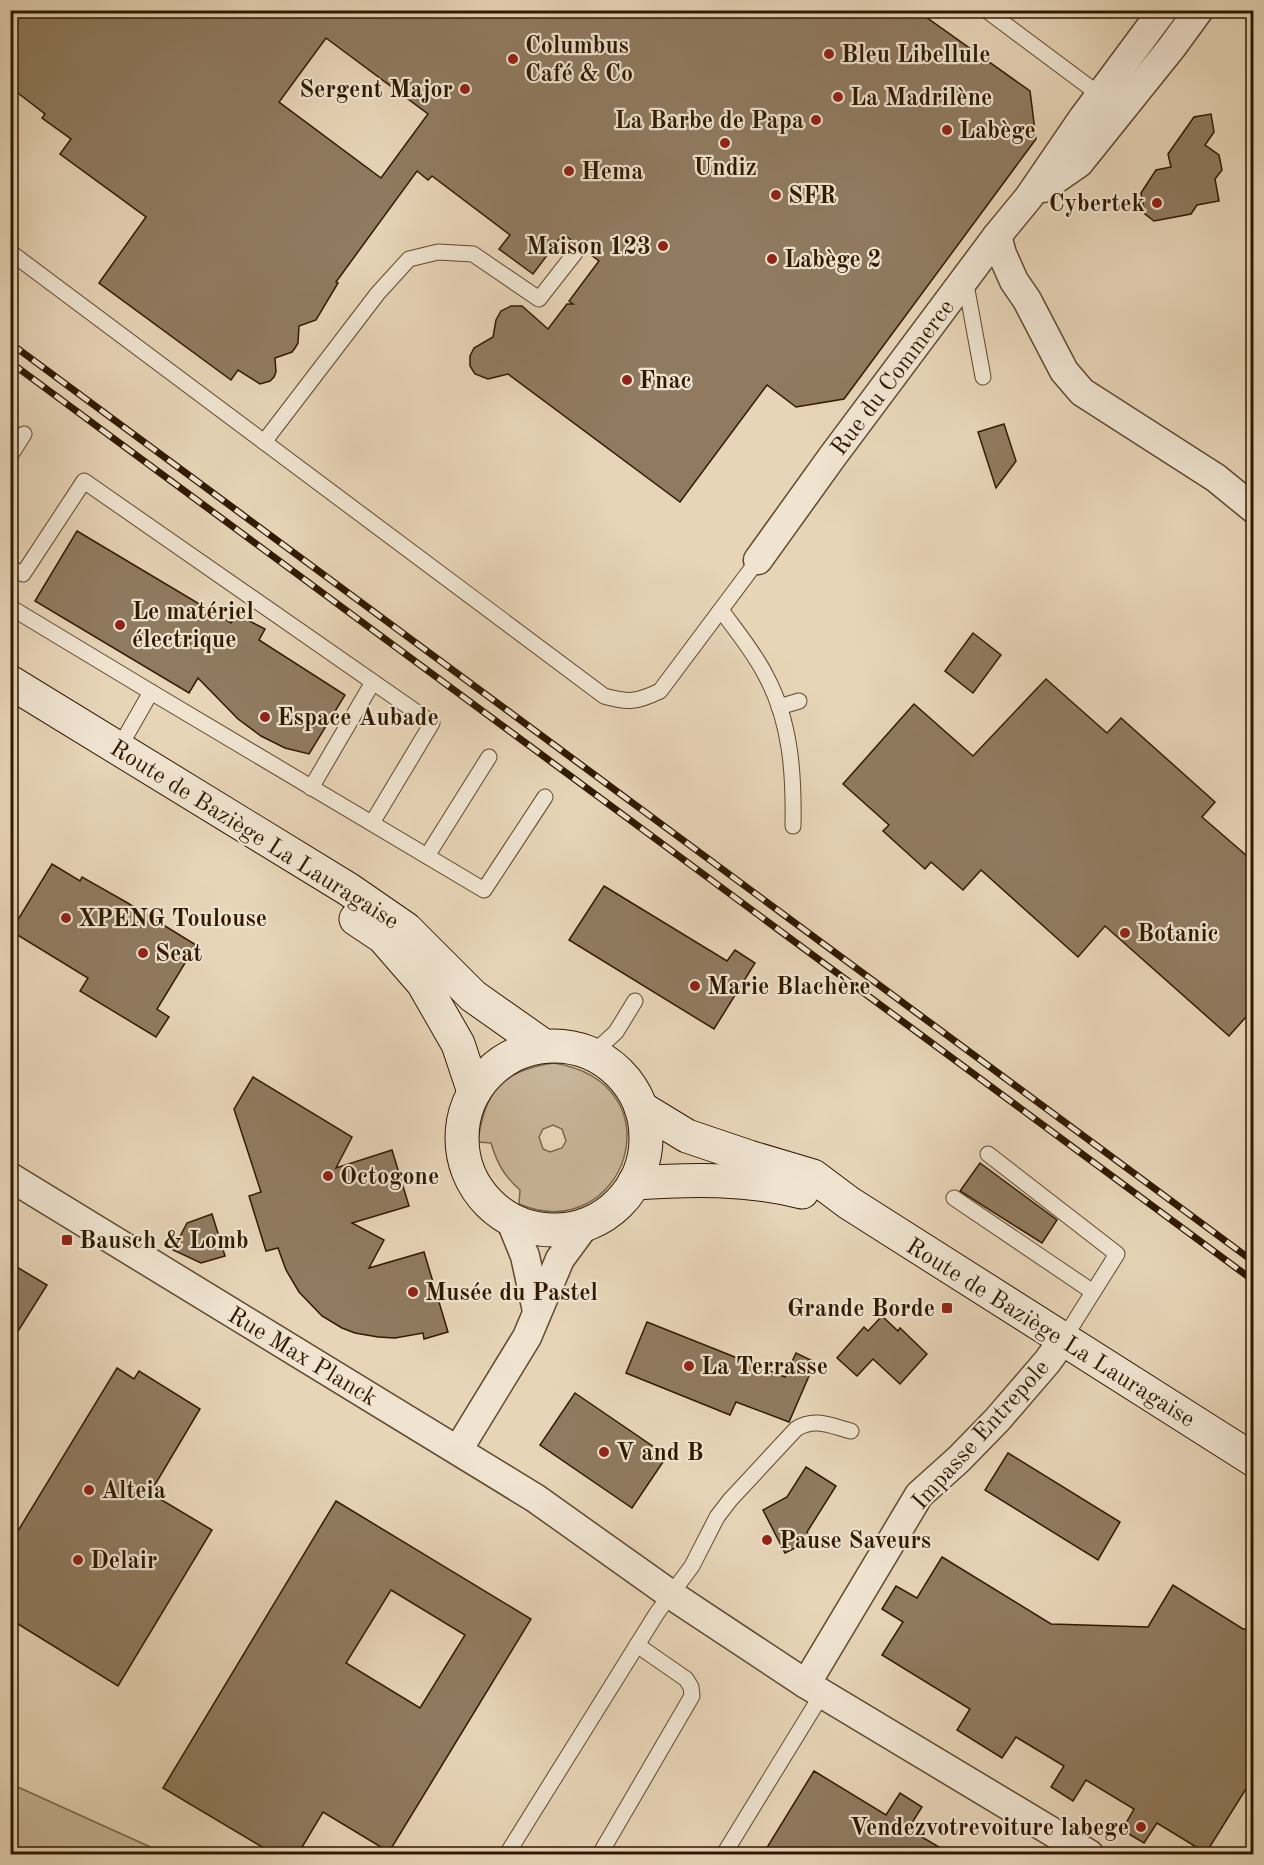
<svg xmlns="http://www.w3.org/2000/svg" width="1264" height="1865" font-family="'Old Standard TT',serif">
<style>
.green{fill:#c9b599;stroke:#7c674c;stroke-width:1.5;fill-rule:evenodd}
.building{fill:#907b60;stroke:#301900;stroke-width:1.5;fill-rule:evenodd}
.lines{fill:none;stroke-linecap:round;stroke-linejoin:round}
.service-casing{stroke:#5e482e;stroke-width:17}
.minor-casing{stroke:#5e482e;stroke-width:31}
.secondary-casing{stroke:#301900;stroke-width:35}
.service{stroke:#f0e4d1;stroke-width:15}
.minor{stroke:#f0e4d1;stroke-width:28}
.secondary{stroke:#f0e4d1;stroke-width:33}
.rail-casing{stroke:#301900;stroke-width:7}
.rail{stroke:#f0e4d1;stroke-width:4.5;stroke-dasharray:14;stroke-linecap:butt}
.poi-dot{fill:#8f2418;stroke:#f0e4d1;stroke-width:2}
.labels{text-anchor:middle;stroke-width:4.5;stroke-linejoin:round;paint-order:stroke}
.poi-label{font-size:24px;font-weight:bold;fill:#301900;stroke:#f0e4d1;text-anchor:start}
.street-label{font-size:24px;fill:#301900;stroke:#f0e4d1}
</style>
<rect width="100%" height="100%" fill="#e8d5b8"/>
<filter id="stains"><feTurbulence type="fractalNoise" baseFrequency=".00333" numOctaves="4"/><feColorMatrix values="0 0 0 0 .2 0 0 0 0 .09 0 0 0 0 .02 0 0 0 .5 -.17"/></filter>
<radialGradient id="worn" r=".72"><stop offset=".6" stop-color="#630" stop-opacity="0"/><stop offset="1" stop-color="#630" stop-opacity=".3"/></radialGradient>
<!-- green -->
<g class="green">
<path d="M 554,1063 C 681,1084 625,1248 519,1204 L 520,1190 C 504,1176 497,1163 491,1143 L 478,1142 C 484,1092 502,1070 554,1063 ZM 553,1125 L 562,1129 L 566,1141 L 562,1148 L 550,1152 L 543,1149 L 539,1137 L 543,1129 Z"/>
<path d="M 11,1784 L 166,1854 L 11,1854 Z"/>
</g>
<!-- building -->
<g class="building">
<path d="M 10,10 L 847,10 L 850,13 L 866,10 L 916,10 L 1030,91 L 1036,139 L 844,399 L 796,407 L 767,385 L 680,502 L 508,374 L 488,379 L 475,374 L 470,366 L 470,356 L 474,348 L 493,337 L 496,320 L 501,311 L 511,306 L 522,306 L 548,329 L 567,304 L 573,304 L 569,301 L 599,261 L 563,234 L 533,274 L 499,249 L 510,235 L 432,176 L 428,180 L 417,171 L 336,282 L 338,283 L 316,320 L 299,326 L 298,343 L 295,348 L 292,352 L 275,358 L 276,372 L 274,377 L 270,381 L 260,384 L 238,370 L 231,380 L 99,283 L 146,217 L 60,154 L 71,139 L 42,118 L 45,114 L 10,87 ZM 326,38 L 428,114 L 381,178 L 279,102 Z"/>
<path d="M 1211,114 L 1214,132 L 1205,145 L 1219,155 L 1222,170 L 1215,179 L 1219,201 L 1197,205 L 1191,214 L 1154,221 L 1145,214 L 1141,193 L 1156,170 L 1171,167 L 1168,154 L 1194,117 Z"/>
<path d="M 1004,424 L 1016,461 L 996,488 L 978,432 Z"/>
<path d="M 77,531 L 231,623 L 236,614 L 265,629 L 259,640 L 345,695 L 309,754 L 285,748 L 261,736 L 238,719 L 198,678 L 189,693 L 35,601 Z"/>
<path d="M 973,633 L 1001,655 L 973,693 L 945,671 Z"/>
<path d="M 1046,679 L 1107,733 L 1121,718 L 1215,802 L 1202,817 L 1254,862 L 1254,1008 L 1229,1036 L 1105,926 L 1078,957 L 981,870 L 963,890 L 931,862 L 925,869 L 883,831 L 889,825 L 843,784 L 914,704 L 973,756 Z"/>
<path d="M 52,864 L 80,881 L 82,877 L 126,902 L 196,945 L 157,1009 L 169,1017 L 156,1037 L 80,991 L 88,978 L 11,931 Z"/>
<path d="M 604,886 L 727,961 L 735,950 L 755,963 L 714,1029 L 569,940 Z"/>
<path d="M 253,1077 L 352,1137 L 336,1168 L 392,1150 L 409,1206 L 352,1223 L 384,1240 L 369,1268 L 424,1252 L 448,1332 L 424,1339 L 423,1333 L 395,1338 L 378,1337 L 355,1333 L 342,1328 L 322,1316 L 299,1292 L 286,1270 L 278,1248 L 266,1251 L 249,1196 L 261,1192 L 234,1109 Z"/>
<path d="M 980,1163 L 1057,1220 L 1042,1243 L 960,1191 Z"/>
<path d="M 212,1214 L 225,1256 L 201,1263 L 173,1250 L 187,1223 Z"/>
<path d="M 10,1263 L 47,1285 L 10,1344 Z"/>
<path d="M 882,1316 L 898,1331 L 900,1328 L 927,1354 L 900,1384 L 873,1359 L 857,1376 L 837,1358 L 864,1327 L 868,1331 Z"/>
<path d="M 647,1322 L 785,1377 L 796,1353 L 815,1362 L 789,1422 L 736,1402 L 730,1415 L 626,1373 Z"/>
<path d="M 117,1368 L 134,1379 L 139,1371 L 200,1409 L 150,1493 L 212,1530 L 118,1686 L 10,1619 L 10,1544 Z"/>
<path d="M 575,1393 L 667,1456 L 632,1508 L 540,1445 Z"/>
<path d="M 1008,1453 L 1120,1522 L 1098,1560 L 985,1490 Z"/>
<path d="M 806,1467 L 836,1486 L 807,1532 L 811,1540 L 785,1553 L 763,1510 L 787,1497 Z"/>
<path d="M 336,1501 L 531,1619 L 389,1852 L 323,1812 L 298,1854 L 274,1854 L 163,1788 ZM 391,1590 L 465,1635 L 420,1708 L 346,1663 Z"/>
<path d="M 942,1557 L 1051,1624 L 1148,1627 L 1173,1585 L 1243,1629 L 1254,1629 L 1254,1776 L 1206,1853 L 1157,1823 L 1144,1843 L 1122,1830 L 1134,1809 L 1086,1780 L 1073,1801 L 1051,1787 L 1064,1766 L 1016,1737 L 1002,1758 L 957,1730 L 970,1709 L 882,1655 L 903,1622 L 882,1609 L 896,1586 L 917,1598 Z"/>
<path d="M 814,1771 L 886,1815 L 900,1793 L 922,1807 L 908,1829 L 951,1854 L 763,1854 Z"/>
</g>
<g class="lines">
<defs>
<g id="service">
<path d="M 986,10 L 1104,98"/>
<path d="M 10,252 L 604,696 C 628,703 637,702 660,691 L 758,560"/>
<path d="M 965,279 L 983,377"/>
<path d="M 264,442 L 378,293 L 409,259 L 438,252 L 473,254 L 539,299 L 575,253"/>
<path d="M 10,456 L 24,434"/>
<path d="M 10,568 L 23,574 L 84,481 L 432,723 L 372,823"/>
<path d="M 10,607 L 151,692 L 484,890 L 545,797"/>
<path d="M 721,610 C 737,632 754,652 766,676 C 791,722 794,775 793,826"/>
<path d="M 779,707 L 799,701"/>
<path d="M 119,748 L 151,692"/>
<path d="M 311,788 L 373,682"/>
<path d="M 427,856 L 489,757"/>
<path d="M 592,1054 L 616,1032 L 635,1001"/>
<path d="M 988,1154 L 1117,1254 L 1063,1340"/>
<path d="M 954,1198 L 1093,1292"/>
<path d="M 507,1854 L 657,1613 L 692,1566 L 717,1517 L 730,1500 L 796,1429 C 815,1417 831,1426 851,1431"/>
<path d="M 600,1854 L 692,1696 L 691,1687 L 686,1679 L 637,1645"/>
<path d="M 724,1854 L 822,1694"/>
</g>
<g id="minor">
<path d="M 1043,188 L 1079,163 L 1172,47 L 1199,10"/>
<path d="M 997,236 L 1002,254 L 1014,281 L 1027,300 L 1064,371 L 1082,392 L 1216,478 L 1254,509"/>
<path d="M 758,560 L 832,457 L 997,236 L 1029,197 L 1083,118 L 1163,10"/>
<path d="M 10,1177 L 535,1498 L 670,1594 L 806,1684 L 1089,1854"/>
<path d="M 510,1219 L 525,1256 L 537,1311"/>
<path d="M 458,1450 L 527,1337 L 560,1259 L 585,1225"/>
<path d="M 806,1684 L 919,1495 L 959,1459 L 997,1420 L 1047,1362 L 1063,1340"/>
</g>
<g id="secondary">
<path d="M 10,682 L 348,889 L 406,929 L 473,996 L 544,1046"/>
<path d="M 356,919 L 383,937 L 423,983 L 458,1044 L 474,1092"/>
<circle cx="554" cy="1138" r="92"/>
<path d="M 641,1108 L 687,1136 L 749,1157 L 813,1176 L 849,1203 L 1254,1460"/>
<path d="M 634,1183 C 691,1179 746,1178 802,1192"/>
</g>
</defs>
<!-- service casing -->
<use href="#service" class="service-casing"/>
<!-- minor casing -->
<use href="#minor" class="minor-casing"/>
<!-- secondary casing -->
<use href="#secondary" class="secondary-casing"/>
<!-- service -->
<use href="#service" class="service"/>
<!-- minor -->
<use href="#minor" class="minor"/>
<!-- secondary -->
<use href="#secondary" class="secondary"/>
<defs>
<g id="rail">
<path d="M 10,343 L 1254,1262"/>
<path d="M 10,362 L 1254,1281"/>
</g>
</defs>
<!-- rail casing -->
<use href="#rail" class="rail-casing"/>
<!-- rail -->
<use href="#rail" class="rail"/>
</g>
<!-- markers -->
<g class="poi-dot">
<circle cx="829" cy="54" r="6"/>
<circle cx="513" cy="59" r="6"/>
<circle cx="465" cy="89" r="6"/>
<circle cx="838" cy="97" r="6"/>
<circle cx="816" cy="120" r="6"/>
<circle cx="947" cy="130" r="6"/>
<circle cx="725" cy="143" r="6"/>
<circle cx="569" cy="171" r="6"/>
<circle cx="776" cy="195" r="6"/>
<circle cx="1157" cy="203" r="6"/>
<circle cx="663" cy="246" r="6"/>
<circle cx="772" cy="259" r="6"/>
<circle cx="627" cy="380" r="6"/>
<circle cx="120" cy="625" r="6"/>
<circle cx="265" cy="717" r="6"/>
<circle cx="66" cy="918" r="6"/>
<circle cx="1125" cy="933" r="6"/>
<circle cx="143" cy="953" r="6"/>
<circle cx="695" cy="986" r="6"/>
<circle cx="328" cy="1176" r="6"/>
<rect x="61" y="1234" width="12" height="12" rx="3"/>
<circle cx="413" cy="1292" r="6"/>
<rect x="941" y="1302" width="12" height="12" rx="3"/>
<circle cx="689" cy="1366" r="6"/>
<circle cx="604" cy="1452" r="6"/>
<circle cx="89" cy="1490" r="6"/>
<circle cx="767" cy="1540" r="6"/>
<circle cx="78" cy="1560" r="6"/>
<circle cx="1141" cy="1827" r="6"/>
</g>
<g class="labels">
<!-- poi labels -->
<g class="poi-label">
<text x="525" y="53">Columbus<tspan x="525" dy="28">Café &amp; Co</tspan></text>
<text x="841" y="62">Bleu Libellule</text>
<text x="453" y="97" text-anchor="end">Sergent Major</text>
<text x="850" y="105">La Madrilène</text>
<text x="804" y="128" text-anchor="end">La Barbe de Papa</text>
<text x="959" y="138">Labège</text>
<text x="725" y="175" text-anchor="middle">Undiz</text>
<text x="581" y="179">Hema</text>
<text x="788" y="203">SFR</text>
<text x="1145" y="211" text-anchor="end">Cybertek</text>
<text x="651" y="254" text-anchor="end">Maison 123</text>
<text x="784" y="267">Labège 2</text>
<text x="639" y="388">Fnac</text>
<text x="132" y="619">Le matériel<tspan x="132" dy="28">électrique</tspan></text>
<text x="277" y="725">Espace Aubade</text>
<text x="78" y="926">XPENG Toulouse</text>
<text x="1137" y="941">Botanic</text>
<text x="155" y="961">Seat</text>
<text x="707" y="994">Marie Blachère</text>
<text x="340" y="1184">Octogone</text>
<text x="79" y="1248">Bausch &amp; Lomb</text>
<text x="425" y="1300">Musée du Pastel</text>
<text x="935" y="1316" text-anchor="end">Grande Borde</text>
<text x="701" y="1374">La Terrasse</text>
<text x="616" y="1460">V and B</text>
<text x="101" y="1498">Alteia</text>
<text x="779" y="1548">Pause Saveurs</text>
<text x="90" y="1568">Delair</text>
<text x="1129" y="1835" text-anchor="end">Vendezvotrevoiture labege</text>
</g>
<!-- street labels -->
<g class="street-label">
<text transform="translate(892 377) rotate(-53)" y="8">Rue du Commerce</text>
<text transform="translate(255 834) rotate(32)" y="8">Route de Baziège La Lauragaise</text>
<text transform="translate(1051 1332) rotate(32)" y="8">Route de Baziège La Lauragaise</text>
<text transform="translate(303 1356) rotate(31)" y="8">Rue Max Planck</text>
<text transform="translate(980 1434) rotate(-48)" y="8">Impasse Entrepole</text>
</g>
</g>
<!-- margin -->
<rect width="1264" height="1865" fill="none" stroke="#e8d5b8" stroke-width="36"/>
<rect x="12" y="12" width="1240" height="1841" fill="none" stroke="#301900" stroke-width="3"/>
<rect x="18" y="18" width="1228" height="1829" fill="none" stroke="#301900" stroke-width="1.5"/>
<rect width="100%" height="100%" filter="url(#stains)"/>
<rect width="100%" height="100%" fill="url(#worn)"/>
</svg>
